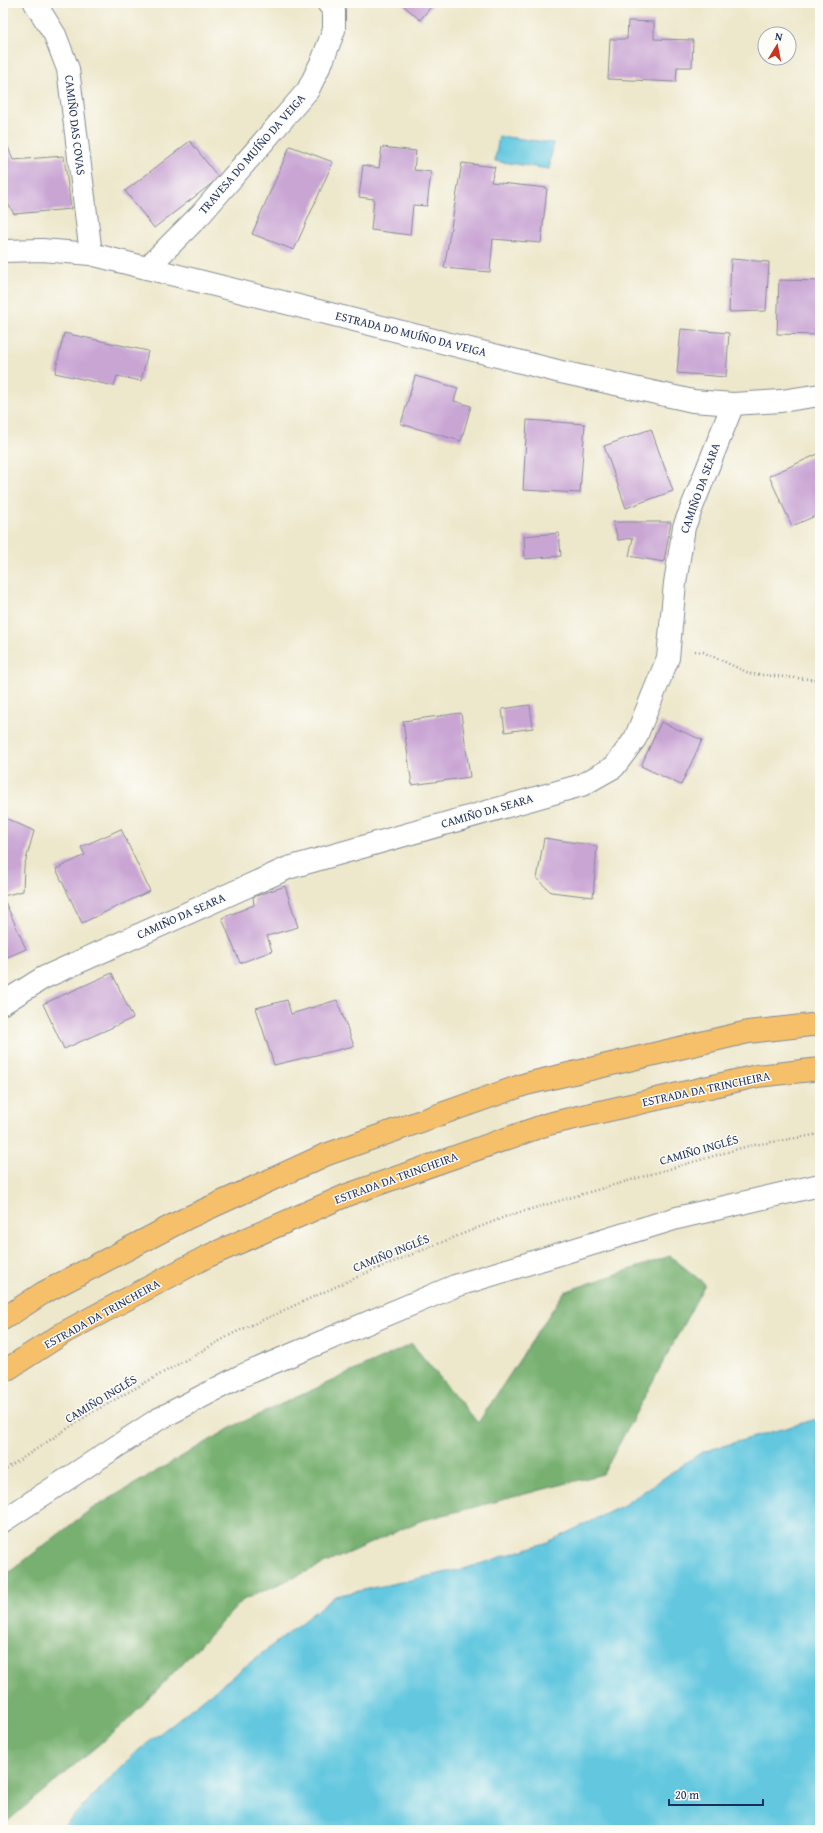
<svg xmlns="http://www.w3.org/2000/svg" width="823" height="1833" font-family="'Gentium Book Plus',serif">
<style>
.forest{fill:#77b06f;stroke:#497066}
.water{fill:#62c7df;stroke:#3e7b9e}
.building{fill:#c9a5d4}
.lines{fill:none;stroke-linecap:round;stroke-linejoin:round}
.minor-casing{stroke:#848b94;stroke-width:24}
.tertiary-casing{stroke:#848b94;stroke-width:24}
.trunk-casing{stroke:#848b94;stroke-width:24}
.path{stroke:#848b94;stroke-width:2.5;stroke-dasharray:1 3;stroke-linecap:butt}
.minor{stroke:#fff;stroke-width:22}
.tertiary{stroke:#fff;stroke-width:22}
.trunk{stroke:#f6c06b;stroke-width:22}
.labels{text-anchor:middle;stroke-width:3;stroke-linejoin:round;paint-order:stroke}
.street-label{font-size:12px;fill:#1b2f5e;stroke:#fdfcf7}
</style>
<rect width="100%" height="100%" fill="#fdfcf7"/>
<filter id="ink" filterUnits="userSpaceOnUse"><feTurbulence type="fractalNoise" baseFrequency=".025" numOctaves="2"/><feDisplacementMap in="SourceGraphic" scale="8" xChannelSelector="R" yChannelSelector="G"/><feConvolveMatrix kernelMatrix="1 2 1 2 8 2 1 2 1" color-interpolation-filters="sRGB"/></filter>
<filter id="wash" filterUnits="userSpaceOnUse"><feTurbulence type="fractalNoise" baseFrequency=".012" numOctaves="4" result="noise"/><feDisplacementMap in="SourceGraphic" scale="16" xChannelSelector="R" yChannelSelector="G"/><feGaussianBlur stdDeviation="0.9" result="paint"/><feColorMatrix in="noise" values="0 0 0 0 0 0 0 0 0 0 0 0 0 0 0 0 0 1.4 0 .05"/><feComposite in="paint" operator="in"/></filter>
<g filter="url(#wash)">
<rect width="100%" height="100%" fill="#ede7cb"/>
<!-- forest -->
<path class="forest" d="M 670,1256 L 705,1284 L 603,1474 L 420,1521 L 243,1600 L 128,1720 L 3,1825 L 3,1577 L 90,1510 L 234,1426 L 412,1344 L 478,1423 L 564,1292 Z"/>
<!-- water -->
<g class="water">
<path d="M 499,136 L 553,143 L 549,169 L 495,161 Z"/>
<path d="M 820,1418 L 820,1830 L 60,1830 L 135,1753 L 335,1596 L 467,1568 L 548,1542 L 624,1505 L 702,1452 Z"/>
</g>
<g id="blocks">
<!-- building -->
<g class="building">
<path d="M 401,3 L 434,3 L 420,20 Z"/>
<path d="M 628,21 L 654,22 L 654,39 L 693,40 L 692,67 L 677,67 L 676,82 L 608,79 L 610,39 L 627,39 Z"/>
<path d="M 3,139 L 5,139 L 13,160 L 64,156 L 71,209 L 14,214 L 3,195 Z"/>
<path d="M 190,141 L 219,178 L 154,228 L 125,191 Z"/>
<path d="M 290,146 L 333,162 L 294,250 L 252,234 Z"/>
<path d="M 382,147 L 416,151 L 414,170 L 431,172 L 427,206 L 413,205 L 410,235 L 371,230 L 374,199 L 359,197 L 363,165 L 379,168 Z"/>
<path d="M 462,163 L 495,167 L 491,182 L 547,188 L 541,243 L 493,239 L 490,272 L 444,268 Z"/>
<path d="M 731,259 L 769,262 L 766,311 L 729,312 Z"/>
<path d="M 779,280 L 820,281 L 820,335 L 777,334 Z"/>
<path d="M 681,329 L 729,333 L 726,377 L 677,373 Z"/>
<path d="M 64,333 L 148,351 L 141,381 L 117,376 L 114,386 L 55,373 Z"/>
<path d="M 415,376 L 458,388 L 454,401 L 471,406 L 461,441 L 401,424 Z"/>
<path d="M 527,420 L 585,424 L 580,493 L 523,490 Z"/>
<path d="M 651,429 L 673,491 L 626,508 L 604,446 Z"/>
<path d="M 820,453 L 820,514 L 792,526 L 769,476 Z"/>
<path d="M 613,522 L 671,522 L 664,562 L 629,556 L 633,538 L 618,540 Z"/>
<path d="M 559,533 L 561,556 L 525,559 L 524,536 Z"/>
<path d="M 530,705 L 533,728 L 505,732 L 502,709 Z"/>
<path d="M 461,713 L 470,777 L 412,785 L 403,721 Z"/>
<path d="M 661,722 L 702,740 L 681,785 L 641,766 Z"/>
<path d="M 3,817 L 34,831 L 24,867 L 23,891 L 3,896 Z"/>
<path d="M 121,829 L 150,891 L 82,923 L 56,869 L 85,855 L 81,847 Z"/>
<path d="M 544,838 L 597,846 L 593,897 L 551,892 L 537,879 Z"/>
<path d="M 285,886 L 298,927 L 267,936 L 272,951 L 240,963 L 222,918 L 254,905 L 253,897 Z"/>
<path d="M 3,897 L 26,949 L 3,959 Z"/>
<path d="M 112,973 L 133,1018 L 64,1049 L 43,1004 Z"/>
<path d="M 287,1000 L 291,1014 L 337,1000 L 354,1046 L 274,1065 L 256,1008 Z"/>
</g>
</g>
</g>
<g filter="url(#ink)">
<use href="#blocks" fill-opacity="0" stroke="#848b94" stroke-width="1"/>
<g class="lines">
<defs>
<g id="minor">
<path d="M 35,3 L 55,35 L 68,69 L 91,254"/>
<path d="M 147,268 L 201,214 L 308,90 L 323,59 L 334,30 L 334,11 L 328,3"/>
<path d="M 3,1003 L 43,978 L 288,868 L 582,785 L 614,767 L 635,739 L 668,658 L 675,583 L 684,527 L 733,404"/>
<path d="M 3,1521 L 157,1420 L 241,1376 L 455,1286 L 677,1218 L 820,1185"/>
</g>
<path id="tertiary" d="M 3,251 L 42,250 L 91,254 L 561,372 L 693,401 L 733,404 L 781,401 L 820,395"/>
<g id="trunk">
<path d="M 3,1319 L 43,1293 L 187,1218 L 325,1155 L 526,1084 L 748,1032 L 820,1024"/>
<path d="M 3,1372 L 65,1332 L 206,1257 L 347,1195 L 548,1124 L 757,1076 L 820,1069"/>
</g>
</defs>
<!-- minor casing -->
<use href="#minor" class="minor-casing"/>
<!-- tertiary casing -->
<use href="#tertiary" class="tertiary-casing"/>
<!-- trunk casing -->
<use href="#trunk" class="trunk-casing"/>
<!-- path -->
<g class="path">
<path d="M 695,651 L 703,652 L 751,674 L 820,680"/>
<path d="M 3,1471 L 91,1413 L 234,1333 L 366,1273 L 507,1216 L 748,1146 L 820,1134"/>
</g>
<!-- minor -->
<use href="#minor" class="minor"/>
<!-- tertiary -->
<use href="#tertiary" class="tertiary"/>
<!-- trunk -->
<use href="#trunk" class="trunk"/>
</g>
</g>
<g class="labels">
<!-- street labels -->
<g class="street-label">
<text transform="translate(75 125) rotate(83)" y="4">CAMIÑO DAS COVAS</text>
<text transform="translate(252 154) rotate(-49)" y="4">TRAVESA DO MUÍÑO DA VEIGA</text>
<text transform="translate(411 334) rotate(14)" y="4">ESTRADA DO MUÍÑO DA VEIGA</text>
<text transform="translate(700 488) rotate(-70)" y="4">CAMIÑO DA SEARA</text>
<text transform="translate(487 811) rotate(-16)" y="4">CAMIÑO DA SEARA</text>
<text transform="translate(181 916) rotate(-24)" y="4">CAMIÑO DA SEARA</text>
<text transform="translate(706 1089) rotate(-12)" y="4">ESTRADA DA TRINCHEIRA</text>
<text transform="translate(699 1150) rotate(-16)" y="4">CAMIÑO INGLÉS</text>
<text transform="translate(396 1178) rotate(-20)" y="4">ESTRADA DA TRINCHEIRA</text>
<text transform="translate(391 1253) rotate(-22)" y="4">CAMIÑO INGLÉS</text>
<text transform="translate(102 1314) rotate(-29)" y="4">ESTRADA DA TRINCHEIRA</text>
<text transform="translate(101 1399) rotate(-31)" y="4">CAMIÑO INGLÉS</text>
</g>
</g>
<!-- margin -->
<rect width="823" height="1833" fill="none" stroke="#fdfcf7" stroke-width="16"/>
<!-- north arrow -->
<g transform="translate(777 46) rotate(10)"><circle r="19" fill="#fdfcf7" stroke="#a3aaba"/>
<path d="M0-3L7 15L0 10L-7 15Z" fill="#c8321e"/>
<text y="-6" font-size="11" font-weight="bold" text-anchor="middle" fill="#1b2f5e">N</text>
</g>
<!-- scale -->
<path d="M669 1799v6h94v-6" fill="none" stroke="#1b2f5e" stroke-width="2"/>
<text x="675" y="1799" font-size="12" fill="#1b2f5e" stroke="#fdfcf7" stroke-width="3" paint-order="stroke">20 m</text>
</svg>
